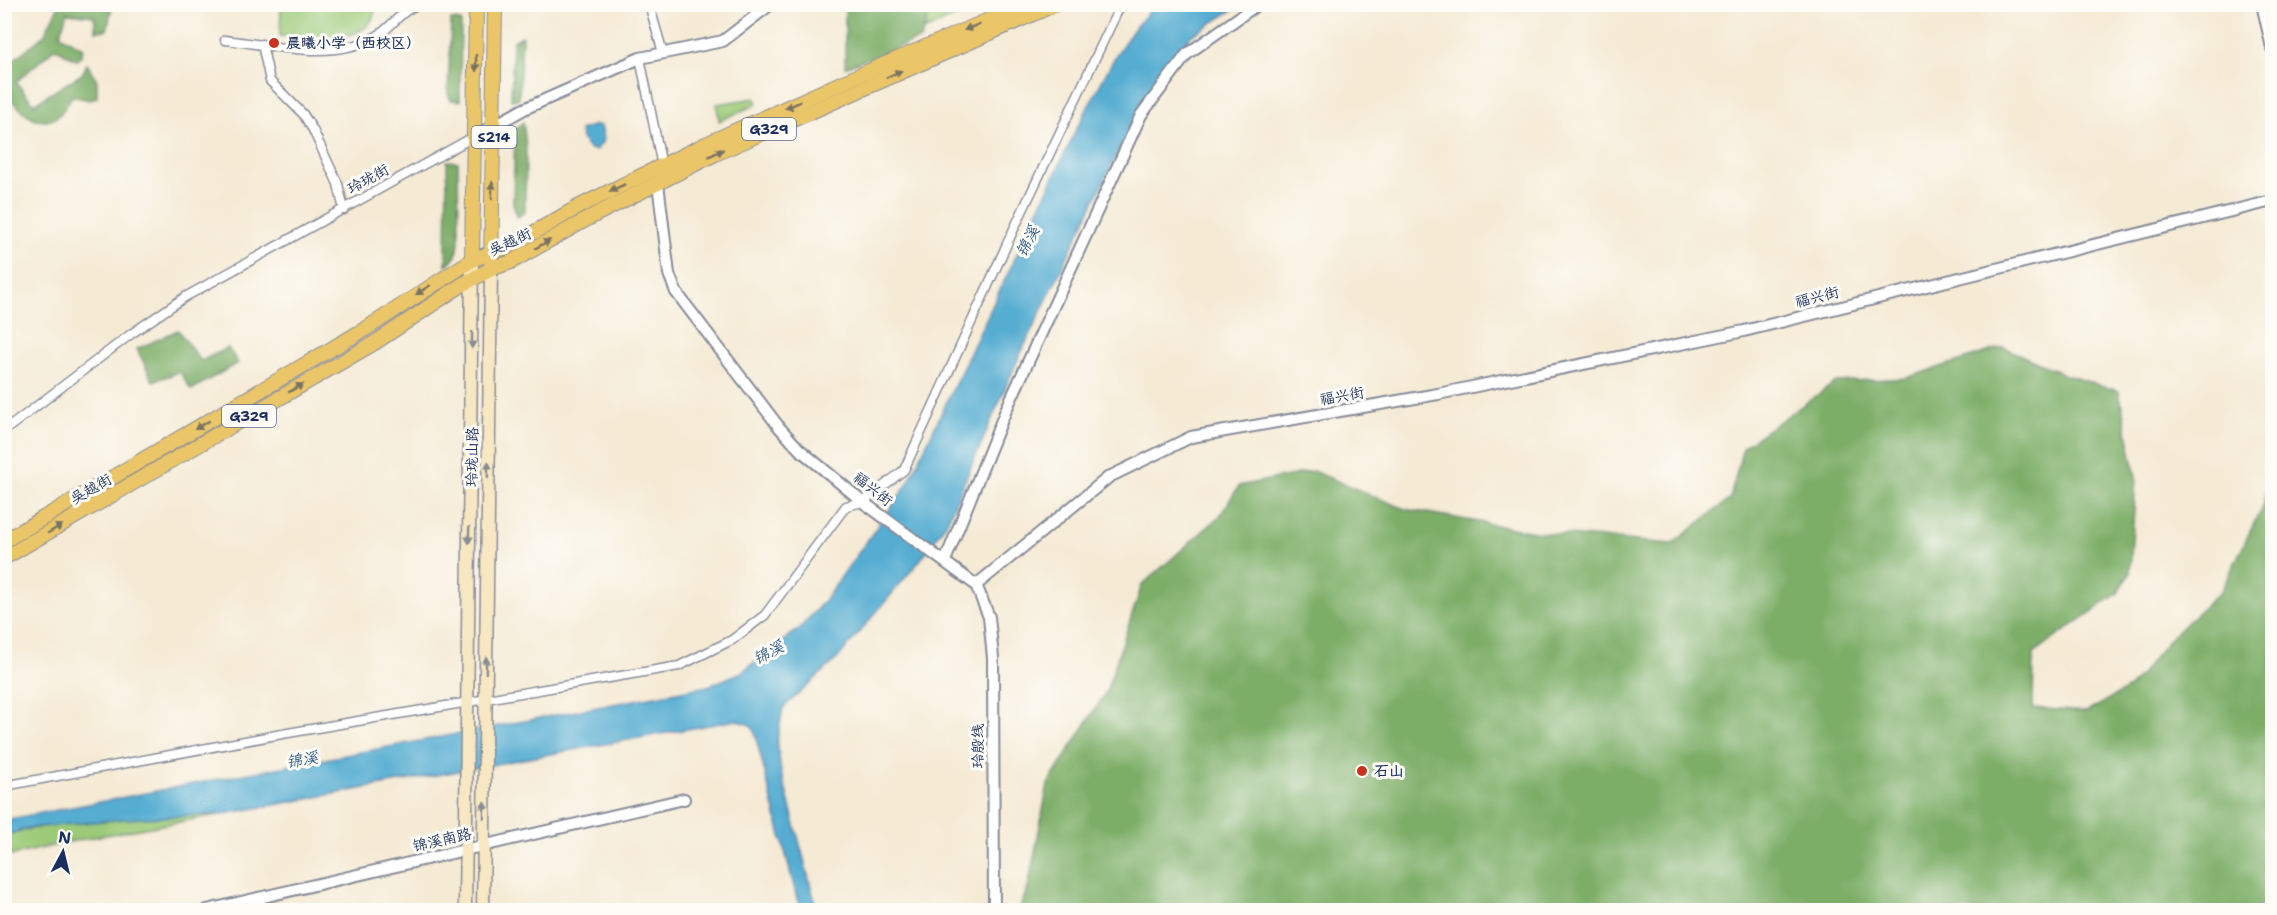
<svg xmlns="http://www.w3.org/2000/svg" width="2277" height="915" font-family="'Shantell Sans','LXGW WenKai TC',sans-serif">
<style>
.green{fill:#9cca78;stroke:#5c7c6b;stroke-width:1.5}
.forest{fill:#7dae68;stroke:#4c6e63;stroke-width:1.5}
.water{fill:#56add2;stroke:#386e98;stroke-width:1.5}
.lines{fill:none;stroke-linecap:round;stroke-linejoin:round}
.minor-casing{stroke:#888c99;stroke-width:11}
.tertiary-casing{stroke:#888c99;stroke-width:14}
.secondary-casing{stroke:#888c99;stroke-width:15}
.primary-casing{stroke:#888c99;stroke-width:16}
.trunk-casing{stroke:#888c99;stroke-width:16}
.minor{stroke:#fff;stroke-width:8}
.tertiary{stroke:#fff;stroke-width:10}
.secondary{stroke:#f7e8c3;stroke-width:12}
.primary{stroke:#ebc669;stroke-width:14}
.trunk{stroke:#ebc669;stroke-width:14}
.oneway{fill:#797363}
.oneway2{fill:#898c90}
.poi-dot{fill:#c8321e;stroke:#fdfcf7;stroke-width:2}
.labels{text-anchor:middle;stroke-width:6;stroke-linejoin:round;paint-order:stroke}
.shield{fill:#fdfcf7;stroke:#5f6c8c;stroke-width:1.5}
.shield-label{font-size:14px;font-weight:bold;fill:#1b2f5e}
.poi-label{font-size:15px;font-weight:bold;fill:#1b2f5e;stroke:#fdfcf7;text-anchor:start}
.street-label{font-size:15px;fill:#1b2f5e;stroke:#fdfcf7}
.water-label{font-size:16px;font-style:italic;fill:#305b87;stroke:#fdfcf7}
</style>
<rect width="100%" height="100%" fill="#fdfcf7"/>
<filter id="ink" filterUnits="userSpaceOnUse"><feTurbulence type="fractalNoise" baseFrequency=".0167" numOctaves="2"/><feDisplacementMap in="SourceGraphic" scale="12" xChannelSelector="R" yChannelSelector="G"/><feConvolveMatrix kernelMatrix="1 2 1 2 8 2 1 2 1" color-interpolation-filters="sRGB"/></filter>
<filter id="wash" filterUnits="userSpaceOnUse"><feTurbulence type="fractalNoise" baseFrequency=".008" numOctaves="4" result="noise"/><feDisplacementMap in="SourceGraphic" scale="24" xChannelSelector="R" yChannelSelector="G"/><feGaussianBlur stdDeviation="1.35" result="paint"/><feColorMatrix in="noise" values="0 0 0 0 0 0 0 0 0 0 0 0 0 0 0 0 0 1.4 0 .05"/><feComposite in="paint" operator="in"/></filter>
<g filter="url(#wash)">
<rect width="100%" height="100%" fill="#f5ead4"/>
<!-- green -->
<g class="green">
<path d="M 281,5 L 376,4 C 374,49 309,37 280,36 Z"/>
<path d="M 949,5 L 984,5 L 924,31 L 929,10 Z"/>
<path d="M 755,98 L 757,104 L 719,121 L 717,104 Z"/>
<path d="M 224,814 L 78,840 L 5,857 L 5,835 C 74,816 152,818 224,814 Z"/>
</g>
<!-- forest -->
<g class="forest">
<path d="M 59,5 L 112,7 L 107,30 L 96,31 L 94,16 L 67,13 L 60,35 L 83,48 L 81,56 L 76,60 L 55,48 L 16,82 L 34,104 L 82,74 L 87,64 L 97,80 L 97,97 L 89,100 L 72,96 C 68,102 63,112 58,116 C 38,132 16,105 5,93 L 5,67 L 44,35 Z"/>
<path d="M 845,5 L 922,5 L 929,10 L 921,39 L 845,67 Z"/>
<path d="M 451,20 L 461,21 L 460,101 L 451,100 L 448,94 Z"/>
<path d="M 522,36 L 519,99 L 511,100 L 513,41 Z"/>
<path d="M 523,122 L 526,145 L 525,212 L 517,217 L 513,203 L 515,130 Z"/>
<path d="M 447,161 L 458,162 L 459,243 L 456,256 L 446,266 Z"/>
<path d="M 178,330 L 201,361 L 228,348 L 238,363 L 191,390 L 180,372 L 153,381 L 137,349 Z"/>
<path d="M 2003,347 L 2063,374 L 2119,391 L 2136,477 L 2130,574 L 2117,594 L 2034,653 L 2033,708 L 2087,712 L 2129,688 L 2171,637 L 2221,591 L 2263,505 L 2272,463 L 2272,892 L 2257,910 L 1019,910 L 1028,888 L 1048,784 L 1106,692 L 1142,585 L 1219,517 L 1239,486 L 1313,471 L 1405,509 L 1535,532 L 1672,544 L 1730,499 L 1743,447 L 1836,382 L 1906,378 Z"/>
</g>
<!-- water -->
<g class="water">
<path d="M 1156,5 L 1241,5 L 1192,35 L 1155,81 L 1118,152 L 1019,357 L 947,522 L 921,559 L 837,659 L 783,708 L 777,740 L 781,771 L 817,910 L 800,910 L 754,730 L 750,725 L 737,720 L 224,814 L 124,819 L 30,828 L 5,835 L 4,820 L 708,686 L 740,673 L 800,628 L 824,601 L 907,485 L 1078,126 L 1116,55 L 1136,26 Z"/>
<path d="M 595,125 L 601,126 L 604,140 L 596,150 L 589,149 L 581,138 L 580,130 Z"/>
</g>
</g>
<g filter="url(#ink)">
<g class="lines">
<defs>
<g id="minor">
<path d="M 649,4 L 663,53"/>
<path d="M 225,40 C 273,45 333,62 377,36 C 394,26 401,8 422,4"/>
<path d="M 262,44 L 270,81 L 303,114 L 313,130 L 338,184 L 344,210"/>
<path d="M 640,58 L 662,166"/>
<path d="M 4,431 L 131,334 L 185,297 L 475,136"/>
<path d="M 4,786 L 282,734 L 679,666 L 732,640 L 765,615 L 846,506 L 863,502 L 904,470 L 1012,233 L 1121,4"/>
</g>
<g id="tertiary">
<path d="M 2262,4 L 2272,48"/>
<path d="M 475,136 L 524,109 L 640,58 L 723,41 L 771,4"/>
<path d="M 658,183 L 669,274 L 676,292 L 779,427 L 799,449 L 863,502 L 976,585 L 1109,477 L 1191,437 L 1438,394 L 1744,331 L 2272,201"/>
<path d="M 945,561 L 1006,410 L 1141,115 L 1187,54 L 1258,4"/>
<path d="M 976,585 L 989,617 L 993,658 L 994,910"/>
<path d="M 207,910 L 684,799"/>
<path d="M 259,910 L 259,898"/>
</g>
<g id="secondary">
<path d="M 465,910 L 472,260"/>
<path d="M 483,910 L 491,269"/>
</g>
<g id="primary">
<path d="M 472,260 L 476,4"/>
<path d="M 491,269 L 495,4"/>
</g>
<g id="trunk">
<path d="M 4,541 L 367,328 L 472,260 L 512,245 L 580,206 L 706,144 L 841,83 L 1026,4"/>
<path d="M 4,558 L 376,342 L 460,286 L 491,269 L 511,262 L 589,218 L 715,154 L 1056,4"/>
</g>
</defs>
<!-- minor casing -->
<use href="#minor" class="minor-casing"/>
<!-- tertiary casing -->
<use href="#tertiary" class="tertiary-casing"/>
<!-- secondary casing -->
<use href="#secondary" class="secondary-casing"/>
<!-- primary casing -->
<use href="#primary" class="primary-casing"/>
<!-- trunk casing -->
<use href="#trunk" class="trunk-casing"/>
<!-- minor -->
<use href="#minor" class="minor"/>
<!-- tertiary -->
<use href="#tertiary" class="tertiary"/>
<!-- secondary -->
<use href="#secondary" class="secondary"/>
<!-- primary -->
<use href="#primary" class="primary"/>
<!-- trunk -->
<use href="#trunk" class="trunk"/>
</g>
<!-- one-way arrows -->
<defs><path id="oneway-solid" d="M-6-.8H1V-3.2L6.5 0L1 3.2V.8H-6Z" transform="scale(1.5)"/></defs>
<g class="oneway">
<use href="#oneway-solid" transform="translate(972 27) rotate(157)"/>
<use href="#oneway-solid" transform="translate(476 63) rotate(90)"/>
<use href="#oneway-solid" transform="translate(894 74) rotate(-23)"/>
<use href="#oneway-solid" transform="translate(793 105) rotate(156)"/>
<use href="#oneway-solid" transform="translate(716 153) rotate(-26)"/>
<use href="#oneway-solid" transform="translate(617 188) rotate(154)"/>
<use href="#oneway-solid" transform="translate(492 190) rotate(-89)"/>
<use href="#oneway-solid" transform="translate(543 244) rotate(-30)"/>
<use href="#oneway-solid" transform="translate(423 290) rotate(147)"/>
<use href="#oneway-solid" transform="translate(296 388) rotate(-30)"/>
<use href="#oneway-solid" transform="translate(202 425) rotate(150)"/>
<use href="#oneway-solid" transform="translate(55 529) rotate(-30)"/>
</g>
<g class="oneway2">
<use href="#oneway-solid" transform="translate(472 340) rotate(91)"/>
<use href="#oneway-solid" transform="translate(488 470) rotate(-89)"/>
<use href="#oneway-solid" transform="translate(469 535) rotate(91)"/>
<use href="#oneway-solid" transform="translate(486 665) rotate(-89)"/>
<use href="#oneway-solid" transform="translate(484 810) rotate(-89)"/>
</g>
</g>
<!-- markers -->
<g class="poi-dot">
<circle cx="274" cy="43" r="6"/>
<circle cx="1362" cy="771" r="6"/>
</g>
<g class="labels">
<!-- shield labels -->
<g class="shield">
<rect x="742" y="118" width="54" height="22" rx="4.5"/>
<rect x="471.5" y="126" width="45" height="22" rx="4.5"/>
<rect x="222" y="405" width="54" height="22" rx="4.5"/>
</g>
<g class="shield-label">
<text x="769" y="134">G329</text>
<text x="494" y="142">S214</text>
<text x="249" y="421">G329</text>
</g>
<!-- poi labels -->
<g class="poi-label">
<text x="286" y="48">晨曦小学（西校区）</text>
<text x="1374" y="776">石山</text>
</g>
<!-- street labels -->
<g class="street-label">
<text transform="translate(368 179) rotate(-29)" y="5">玲珑街</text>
<text transform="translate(510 242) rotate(-25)" y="5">吴越街</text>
<text transform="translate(1817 297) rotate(-14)" y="5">福兴街</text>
<text transform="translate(1342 396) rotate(-10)" y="5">福兴街</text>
<text transform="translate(472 457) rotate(-89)" y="5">玲珑山路</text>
<text transform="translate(91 489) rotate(-30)" y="5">吴越街</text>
<text transform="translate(873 489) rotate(38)" y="5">福兴街</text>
<text transform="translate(978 746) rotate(-90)" y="5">玲殷线</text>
<text transform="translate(442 840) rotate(-13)" y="5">锦溪南路</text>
</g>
<!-- water labels -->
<g class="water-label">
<text transform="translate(1027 241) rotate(-63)" y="6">锦溪</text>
<text transform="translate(768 652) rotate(-28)" y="6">锦溪</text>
<text transform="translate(302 759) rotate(-10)" y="6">锦溪</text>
</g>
</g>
<!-- margin -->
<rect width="2277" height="915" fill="none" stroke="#fdfcf7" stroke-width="24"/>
<!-- north arrow -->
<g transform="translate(63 852) rotate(7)" stroke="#fdfcf7" stroke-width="4.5" paint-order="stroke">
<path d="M0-4.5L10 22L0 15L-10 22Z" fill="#1b2f5e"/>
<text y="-9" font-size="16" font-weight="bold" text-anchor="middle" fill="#1b2f5e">N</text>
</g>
</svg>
